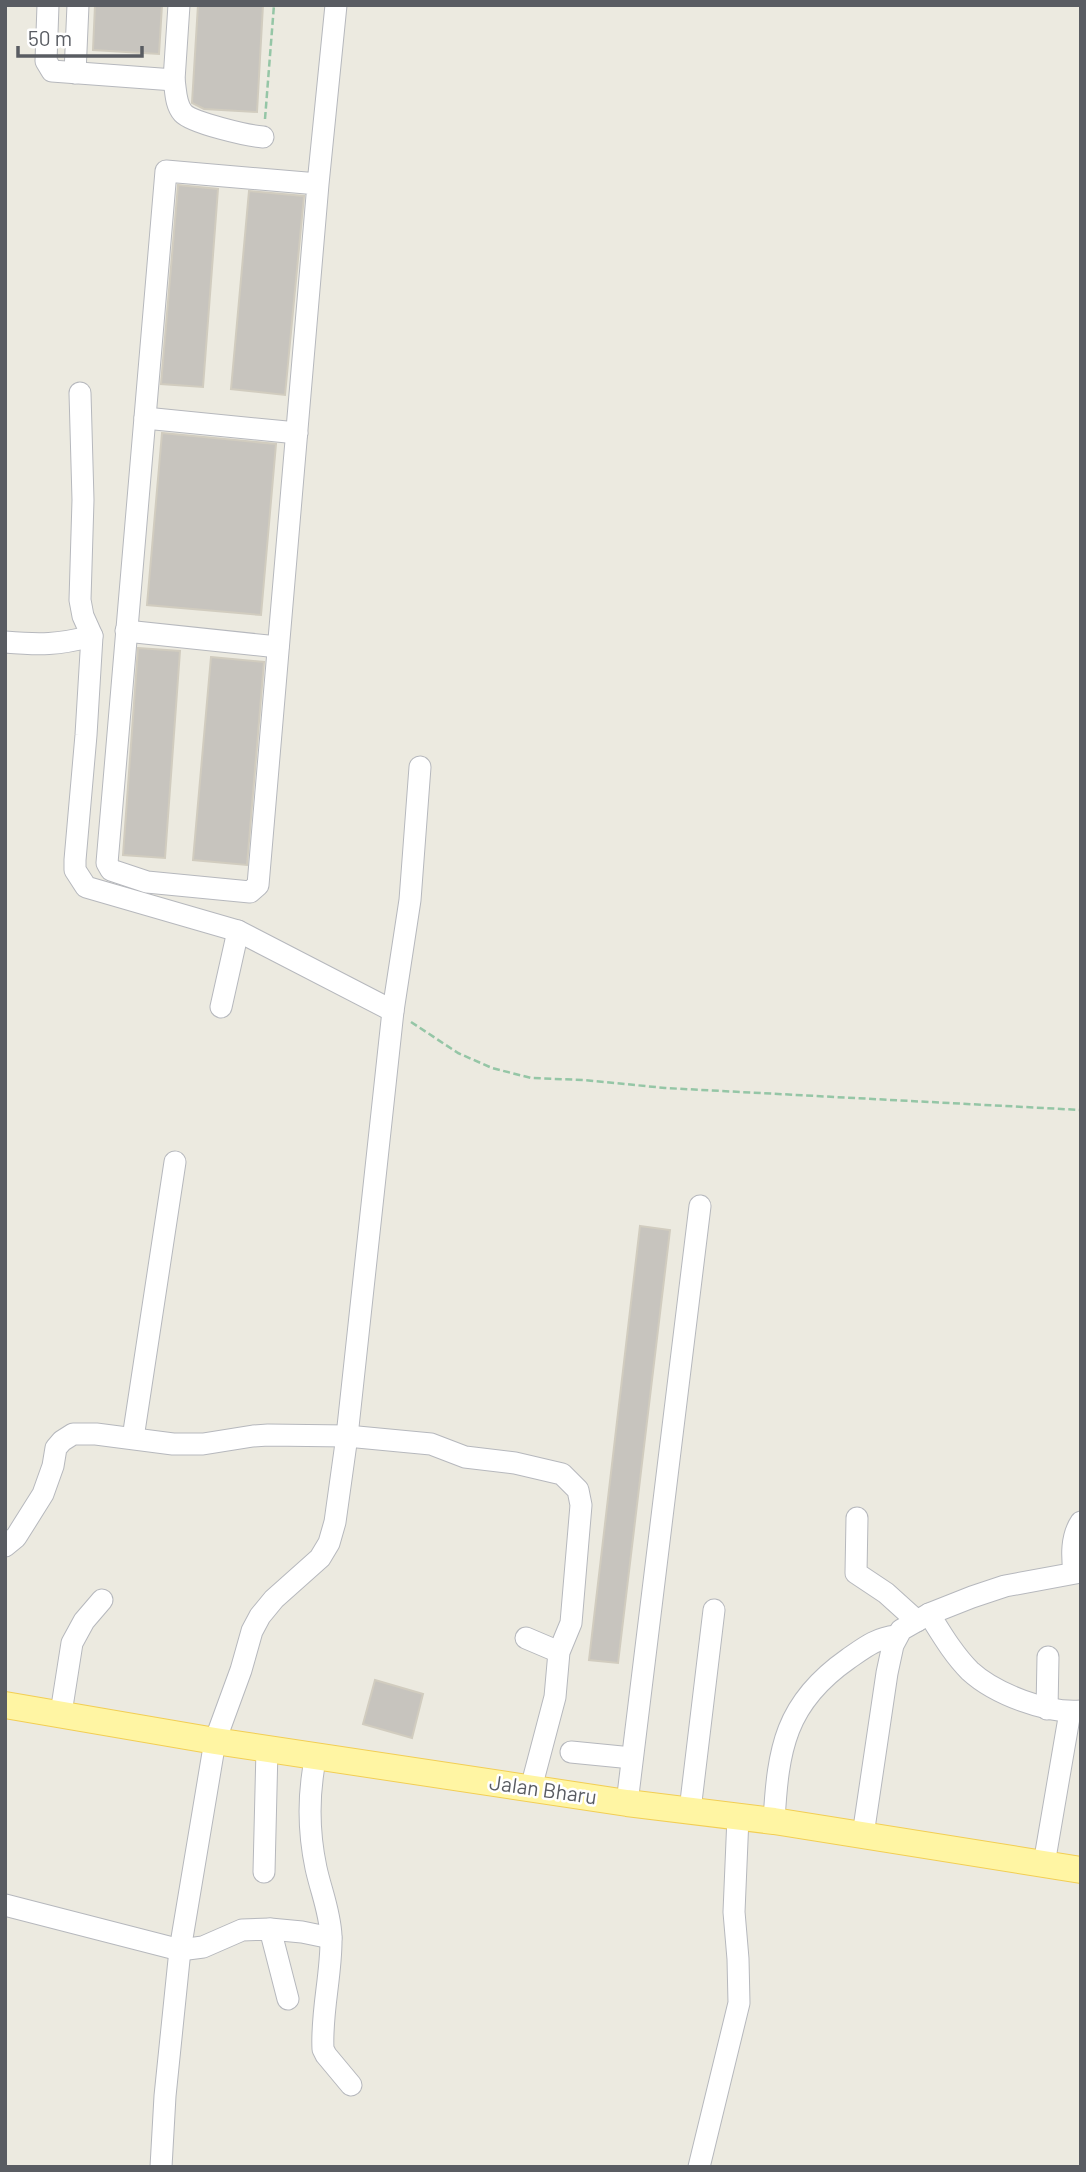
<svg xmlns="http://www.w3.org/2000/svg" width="1086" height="2172" font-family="Barlow,sans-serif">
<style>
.building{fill:#c7c4be;stroke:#d1ccbf;stroke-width:2}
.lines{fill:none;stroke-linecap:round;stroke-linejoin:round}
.minor-casing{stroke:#b6b8bd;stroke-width:23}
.major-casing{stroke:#f2ce54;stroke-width:28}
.path{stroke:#95c6a6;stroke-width:2.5;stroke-dasharray:7 3.5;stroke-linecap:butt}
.minor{stroke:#fff;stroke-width:21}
.major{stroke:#fff5a3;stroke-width:26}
.labels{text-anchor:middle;stroke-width:5;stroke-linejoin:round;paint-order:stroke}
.street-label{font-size:21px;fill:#595c62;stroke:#fff}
</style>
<rect width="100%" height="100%" fill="#eceae0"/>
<!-- building -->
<g class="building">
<path d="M 95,5 L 162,5 L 159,54 L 93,50 Z"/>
<path d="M 198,5 L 263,5 L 257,112 L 204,109 L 192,103 Z"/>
<path d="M 178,185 L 218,189 L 203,387 L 161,384 Z"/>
<path d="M 249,191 L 304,196 L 285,395 L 231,389 Z"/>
<path d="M 162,433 L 276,444 L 261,615 L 147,605 Z"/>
<path d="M 138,648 L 180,651 L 165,858 L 123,855 Z"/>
<path d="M 211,657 L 264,662 L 247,865 L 193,860 Z"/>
<path d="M 640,1226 L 670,1230 L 618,1663 L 589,1660 Z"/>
<path d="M 375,1680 L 423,1694 L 412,1738 L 363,1724 Z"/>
</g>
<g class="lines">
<defs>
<g id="minor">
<path d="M 48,5 L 46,61 L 52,71 L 174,80 L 179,5"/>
<path d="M 75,73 L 78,5"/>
<path d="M 174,80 C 176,90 175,104 183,113 C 192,123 249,136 263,137"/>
<path d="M 318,184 L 166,171 L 107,863 L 111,870 L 147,882 L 250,892 L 258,885 L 318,184 L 336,5"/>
<path d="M 80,393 L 83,500 L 80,600 L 83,616 L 92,636 L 86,735 L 75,860 L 75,870 L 86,887 L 238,931 L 393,1011"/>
<path d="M 145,418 L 297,433"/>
<path d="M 126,631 L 278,647"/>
<path d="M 5,642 C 40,645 58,645 92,636"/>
<path d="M 221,1007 L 238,931"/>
<path d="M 133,1438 L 175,1162"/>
<path d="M 857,1518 L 856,1573 L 886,1593 L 917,1621"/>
<path d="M 5,1546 L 16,1537 L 43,1494 L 53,1466 L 56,1448 L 62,1441 L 73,1434 L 96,1434 L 173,1444 L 203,1444 L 253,1436 L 268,1435 L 347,1436 L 431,1444 L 465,1457 L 515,1463 L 562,1474 L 578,1490 L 581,1505 L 571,1623 L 559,1652 L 555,1697 L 531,1788"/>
<path d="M 1074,1572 C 1072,1556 1071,1537 1081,1522"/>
<path d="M 929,1614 C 941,1633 953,1654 970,1671 C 995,1694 1048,1714 1081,1711"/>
<path d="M 526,1638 L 559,1652"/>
<path d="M 1047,1709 L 1048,1657"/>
<path d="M 61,1713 L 72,1643 L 84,1621 L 102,1600"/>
<path d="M 571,1752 L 632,1758"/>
<path d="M 316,1755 C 308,1793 308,1830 316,1868 C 321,1891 330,1912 331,1936 C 332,1973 321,2011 323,2049 L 326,2055 L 351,2085"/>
<path d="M 627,1803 L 700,1206"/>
<path d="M 690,1810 L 714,1610"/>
<path d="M 774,1821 C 778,1749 785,1703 848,1659 C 864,1648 876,1638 896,1636"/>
<path d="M 863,1835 L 887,1673 L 893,1645 L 901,1630 L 929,1614 L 972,1597 L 1005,1586 L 1081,1572"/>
<path d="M 1044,1864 L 1070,1712"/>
<path d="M 264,1872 L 267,1749"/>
<path d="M 5,1905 L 180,1950 L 203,1947 L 242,1930 L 270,1929 L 288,1999"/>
<path d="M 270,1929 L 302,1932 L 331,1938"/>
<path d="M 161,2167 L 165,2096 L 180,1950 L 215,1741 L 241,1670 L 252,1631 L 260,1616 L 274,1599 L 320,1558 L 329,1543 L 335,1522 L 347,1436 L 393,1011 L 410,900 L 420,767"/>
<path d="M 699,2167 L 739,2003 L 738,1959 L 734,1912 L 738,1817"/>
</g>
<path id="major" d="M 5,1705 L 215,1741 L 627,1803 L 774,1821 L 1081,1870"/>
</defs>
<!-- minor casing -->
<use href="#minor" class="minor-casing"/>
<!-- major casing -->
<use href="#major" class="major-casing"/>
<!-- path -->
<g class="path">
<path d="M 265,119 L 274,5"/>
<path d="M 411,1022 L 458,1053 L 492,1068 L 531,1078 L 584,1080 L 665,1088 L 1081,1110"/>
</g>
<!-- minor -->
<use href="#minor" class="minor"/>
<!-- major -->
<use href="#major" class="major"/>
</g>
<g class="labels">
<!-- street labels -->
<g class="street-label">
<text transform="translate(543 1790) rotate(8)" y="7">Jalan Bharu</text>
</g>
</g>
<!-- border -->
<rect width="1086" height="2172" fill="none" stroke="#595c62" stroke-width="14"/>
<!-- scale -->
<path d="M18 46v10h124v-10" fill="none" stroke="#595c62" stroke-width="3.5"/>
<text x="28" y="46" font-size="21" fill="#595c62" stroke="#ffffff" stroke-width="5" paint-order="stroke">50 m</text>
</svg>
